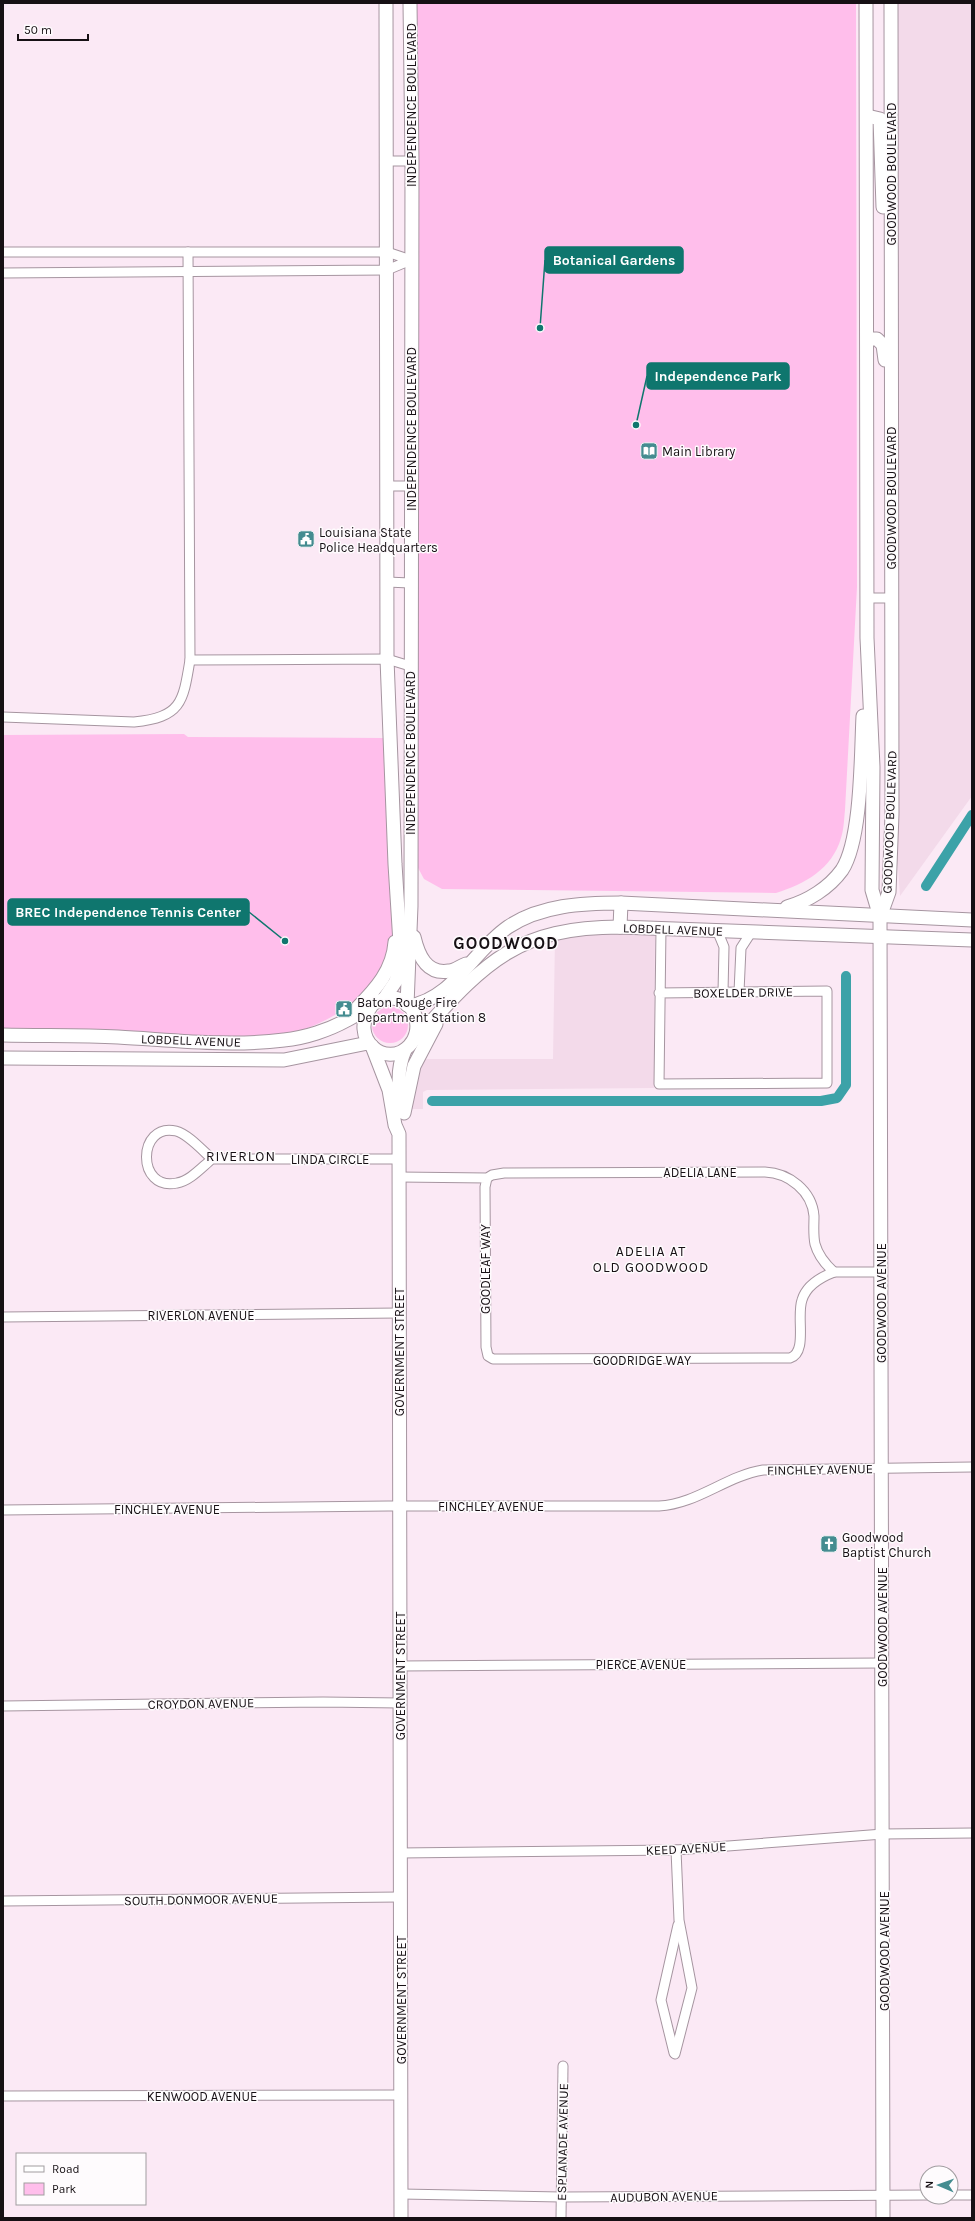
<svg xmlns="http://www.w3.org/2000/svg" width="975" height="2221" font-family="Karla,sans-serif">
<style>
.built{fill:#f3daea}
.green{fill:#ffbeeb}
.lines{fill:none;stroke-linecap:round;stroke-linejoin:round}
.canal{stroke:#3ca2a8;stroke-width:10}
.street-casing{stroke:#a695a0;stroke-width:11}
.secondary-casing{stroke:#a695a0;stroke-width:15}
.street{stroke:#fff;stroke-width:9}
.secondary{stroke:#fff;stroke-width:13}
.labels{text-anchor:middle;stroke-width:3;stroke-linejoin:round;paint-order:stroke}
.street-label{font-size:13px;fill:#161014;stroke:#fefbfd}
.poi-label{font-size:13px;fill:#161014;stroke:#fefbfd;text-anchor:start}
.neighbourhood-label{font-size:14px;letter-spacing:1px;fill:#161014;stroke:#fefbfd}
.district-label{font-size:17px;font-weight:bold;letter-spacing:1px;fill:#161014;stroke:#fefbfd}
.leader{fill:none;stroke:#0f766e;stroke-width:1.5}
.callout-dot{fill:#0f766e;stroke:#fefbfd;stroke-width:1.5}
.callout{fill:#0f766e;stroke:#0f766e;stroke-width:1.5}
.callout-label{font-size:14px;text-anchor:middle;font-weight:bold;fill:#fff}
</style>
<rect width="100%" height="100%" fill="#fbe9f5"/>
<!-- built -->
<g class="built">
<path d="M 895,3 L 972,3 L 972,796 L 900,896 L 896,840 Z"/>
<path d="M 583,933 L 655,934 L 654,1088 L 427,1090 L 423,1092 L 423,1109 L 411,1109 L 421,1059 L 553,1059 L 555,938 Z"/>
</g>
<!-- green -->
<g class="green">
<path d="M 412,3 L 856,3 L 857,587 L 845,810 C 844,819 844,829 841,838 C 832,869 805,884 776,893 L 442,889 L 424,879 L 416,864 Z"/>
<path d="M 184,734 L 188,737 L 385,738 C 387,780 389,821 391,863 C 392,889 397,919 391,945 C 378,999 324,1027 274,1038 L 3,1032 L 3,735 Z"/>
<circle cx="390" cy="1025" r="18"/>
</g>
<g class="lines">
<!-- canal -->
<g class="canal">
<path d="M 926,886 L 972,815"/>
<path d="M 432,1101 L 821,1101 L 837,1098 L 846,1085 L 846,976"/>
</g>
<defs>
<g id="street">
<path d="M 387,161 L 412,161"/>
<path d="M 3,252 L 387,252 L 411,260 L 387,270 L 3,273"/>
<path d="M 387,486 L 411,486"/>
<path d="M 387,582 L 410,583"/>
<path d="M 867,598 L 891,598"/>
<path d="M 190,660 L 387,659 L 410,666"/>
<path d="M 3,717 L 134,722 C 181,717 183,703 190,660 L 188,252"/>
<path d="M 717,930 L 724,947 L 723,992"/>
<path d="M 739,992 L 741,948 L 752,931"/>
<path d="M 659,993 L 827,991 L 827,1083 L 659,1084 L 661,928"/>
<path d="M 212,1159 C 203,1151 188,1134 176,1131 C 137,1122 136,1192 177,1183 C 190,1181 202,1167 212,1159 L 399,1159"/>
<path d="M 399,1177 L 487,1178 L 492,1175 L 504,1173 L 765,1172 C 789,1173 812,1191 814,1216 C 814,1225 813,1235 815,1244 C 818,1255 825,1264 834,1272 C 821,1277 806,1286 802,1300 C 796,1317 808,1352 790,1358 L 493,1359 L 488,1356 L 486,1347 L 485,1187 L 487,1178"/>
<path d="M 834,1272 L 881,1272"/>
<path d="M 3,1317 L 399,1313"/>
<path d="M 3,1510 L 388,1506 L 659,1506 C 697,1504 726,1476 763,1470 L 972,1467"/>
<path d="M 400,1666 L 882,1663"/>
<path d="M 3,1706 L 323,1702 L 400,1703"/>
<path d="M 400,1853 L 676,1850 L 883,1834 L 972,1833"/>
<path d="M 3,1901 L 400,1897"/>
<path d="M 674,2053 L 661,2000 L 678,1925"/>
<path d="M 675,2054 L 692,1988 L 679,1920 L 676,1850"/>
<path d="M 3,2096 L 400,2095"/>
<path d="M 401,2194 L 561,2197 L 927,2195"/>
<path d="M 951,2195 L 972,2195"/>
<path d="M 561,2218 L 563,2066"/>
</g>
<g id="secondary">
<path d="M 866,3 L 867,638 L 873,767 L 872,890 L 880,917 L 883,2218"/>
<path d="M 867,116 L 880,119 L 883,207"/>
<path d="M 868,339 L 877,339 L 883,345 L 885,360"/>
<path d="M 787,907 C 808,901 829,888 842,870 C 862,839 861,754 863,716"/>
<path d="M 880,917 L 889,892 L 892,814 L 891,3"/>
<path d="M 620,927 L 621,903"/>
<path d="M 414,937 C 418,954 426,975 449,971 C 455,971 460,966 466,964"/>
<path d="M 384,999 L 396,981 L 401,959 L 395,864 L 387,659 L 386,3"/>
<path d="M 407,1005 L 411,906 L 412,161 L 410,3"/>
<path d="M 409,1006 C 453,999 472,952 508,927 C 541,905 582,903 621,903 L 972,920"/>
<path d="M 357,1008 C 376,989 393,970 395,942"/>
<path d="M 3,1035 C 41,1036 80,1035 118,1037 C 173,1040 229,1047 284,1040 C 305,1038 329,1030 347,1020 C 362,1013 375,998 393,998 C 417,1000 424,1031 409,1046 C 386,1070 347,1038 372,1005"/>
<path d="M 414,1040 C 482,967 512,927 620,927 L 972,940"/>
<path d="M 372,1046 L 389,1090 L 395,1125 L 399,1134 L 401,2218"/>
<path d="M 3,1058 L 284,1060 L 368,1043"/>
<path d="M 403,1109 C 399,1087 396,1071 405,1050"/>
<path d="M 404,1113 L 414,1066 L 436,1024"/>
</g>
</defs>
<!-- street casing -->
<use href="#street" class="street-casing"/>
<!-- secondary casing -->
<use href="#secondary" class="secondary-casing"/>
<!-- street -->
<use href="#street" class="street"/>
<!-- secondary -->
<use href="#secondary" class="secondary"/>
</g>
<!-- icons -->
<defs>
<symbol id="library-square" viewBox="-11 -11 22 22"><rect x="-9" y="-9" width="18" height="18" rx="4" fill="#448c90" stroke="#fefbfd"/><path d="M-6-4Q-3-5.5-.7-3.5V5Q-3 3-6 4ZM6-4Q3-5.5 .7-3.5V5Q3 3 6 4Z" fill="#fff"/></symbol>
<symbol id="civic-square" viewBox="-11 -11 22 22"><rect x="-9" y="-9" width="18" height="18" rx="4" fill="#448c90" stroke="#fefbfd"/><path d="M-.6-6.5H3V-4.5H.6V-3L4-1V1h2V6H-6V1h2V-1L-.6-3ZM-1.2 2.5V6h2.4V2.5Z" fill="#fff"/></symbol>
<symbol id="church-square" viewBox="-11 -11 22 22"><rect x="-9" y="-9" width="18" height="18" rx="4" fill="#448c90" stroke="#fefbfd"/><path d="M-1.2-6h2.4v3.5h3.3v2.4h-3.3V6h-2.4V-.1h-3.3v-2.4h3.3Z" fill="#fff"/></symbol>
</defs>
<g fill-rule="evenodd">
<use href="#library-square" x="639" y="441" width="20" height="20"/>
<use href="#civic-square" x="296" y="529" width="20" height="20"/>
<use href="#civic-square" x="334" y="999" width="20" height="20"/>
<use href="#church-square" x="819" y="1534" width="20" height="20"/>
</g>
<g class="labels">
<!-- street labels -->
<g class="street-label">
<text transform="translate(411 105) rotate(-90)" y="5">INDEPENDENCE BOULEVARD</text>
<text transform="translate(891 174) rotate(-90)" y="5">GOODWOOD BOULEVARD</text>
<text transform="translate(411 429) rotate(-90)" y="5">INDEPENDENCE BOULEVARD</text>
<text transform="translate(891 498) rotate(-90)" y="5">GOODWOOD BOULEVARD</text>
<text transform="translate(410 753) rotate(-90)" y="5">INDEPENDENCE BOULEVARD</text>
<text transform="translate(889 822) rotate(-88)" y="5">GOODWOOD BOULEVARD</text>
<text transform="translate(673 929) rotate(2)" y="5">LOBDELL AVENUE</text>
<text transform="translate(743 992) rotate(-1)" y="5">BOXELDER DRIVE</text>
<text transform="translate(191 1040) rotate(2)" y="5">LOBDELL AVENUE</text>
<text x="330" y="1164">LINDA CIRCLE</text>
<text x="700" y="1177">ADELIA LANE</text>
<text transform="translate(485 1269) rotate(-90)" y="5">GOODLEAF WAY</text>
<text transform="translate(881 1303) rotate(-90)" y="5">GOODWOOD AVENUE</text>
<text x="201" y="1320">RIVERLON AVENUE</text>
<text transform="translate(399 1352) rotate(-90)" y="5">GOVERNMENT STREET</text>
<text x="642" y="1365">GOODRIDGE WAY</text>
<text transform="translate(820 1469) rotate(-1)" y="5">FINCHLEY AVENUE</text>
<text x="491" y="1511">FINCHLEY AVENUE</text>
<text x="167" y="1514">FINCHLEY AVENUE</text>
<text transform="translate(882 1627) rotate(-90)" y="5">GOODWOOD AVENUE</text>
<text x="641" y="1669">PIERCE AVENUE</text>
<text transform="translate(400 1676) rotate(-90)" y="5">GOVERNMENT STREET</text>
<text transform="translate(201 1703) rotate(-1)" y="5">CROYDON AVENUE</text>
<text transform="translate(686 1848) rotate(-3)" y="5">KEED AVENUE</text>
<text transform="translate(201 1899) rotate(-1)" y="5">SOUTH DONMOOR AVENUE</text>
<text transform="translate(884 1951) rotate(-90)" y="5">GOODWOOD AVENUE</text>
<text transform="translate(401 2000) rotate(-90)" y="5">GOVERNMENT STREET</text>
<text x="202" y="2101">KENWOOD AVENUE</text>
<text transform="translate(562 2142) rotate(-89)" y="5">ESPLANADE AVENUE</text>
<text transform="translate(664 2196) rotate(-1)" y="5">AUDUBON AVENUE</text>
</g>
<!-- poi labels -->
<g class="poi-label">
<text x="662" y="456">Main Library</text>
<text x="319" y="537">Louisiana State<tspan x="319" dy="15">Police Headquarters</tspan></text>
<text x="357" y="1007">Baton Rouge Fire<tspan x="357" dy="15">Department Station 8</tspan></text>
<text x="842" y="1542">Goodwood<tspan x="842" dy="15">Baptist Church</tspan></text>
</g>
<!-- neighbourhood labels -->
<g class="neighbourhood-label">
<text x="241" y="1161">RIVERLON</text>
<text x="651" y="1256">ADELIA AT<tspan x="651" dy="16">OLD GOODWOOD</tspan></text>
</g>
<!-- district labels -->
<g class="district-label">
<text x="506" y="949">GOODWOOD</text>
</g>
</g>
<!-- callouts -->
<path class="leader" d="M540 328L545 260M636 425L647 376M285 941L249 912"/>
<g class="callout-dot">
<circle cx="540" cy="328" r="4"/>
<circle cx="636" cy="425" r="4"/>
<circle cx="285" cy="941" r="4"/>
</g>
<g class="callout">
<rect x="545" y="247" width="138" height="26" rx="4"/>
<rect x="647" y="363" width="142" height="26" rx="4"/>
<rect x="8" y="899" width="241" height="26" rx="4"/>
</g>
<g class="callout-label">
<text x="614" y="265">Botanical Gardens</text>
<text x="718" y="381">Independence Park</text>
<text x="128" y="917">BREC Independence Tennis Center</text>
</g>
<!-- border -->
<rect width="975" height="2221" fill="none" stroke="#161014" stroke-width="8"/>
<!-- legend -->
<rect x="16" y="2153" width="130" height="52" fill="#fefbfd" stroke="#a19da0"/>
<rect x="24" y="2166" width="20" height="6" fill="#ffffff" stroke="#a19da0"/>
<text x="52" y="2173" font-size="12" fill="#161014">Road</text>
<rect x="24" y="2183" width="20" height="12" fill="#ffbeeb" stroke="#a19da0"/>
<text x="52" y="2193" font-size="12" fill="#161014">Park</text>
<!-- north arrow -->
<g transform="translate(939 2185) rotate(272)"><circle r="19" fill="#fefbfd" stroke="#a19da0"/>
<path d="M0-3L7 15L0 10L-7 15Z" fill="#448c90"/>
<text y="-6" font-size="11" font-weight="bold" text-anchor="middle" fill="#161014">N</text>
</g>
<!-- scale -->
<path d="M18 34v6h70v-6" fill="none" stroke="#161014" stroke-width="2"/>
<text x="24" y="34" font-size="12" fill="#161014" stroke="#fefbfd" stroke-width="3" paint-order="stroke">50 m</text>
</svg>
